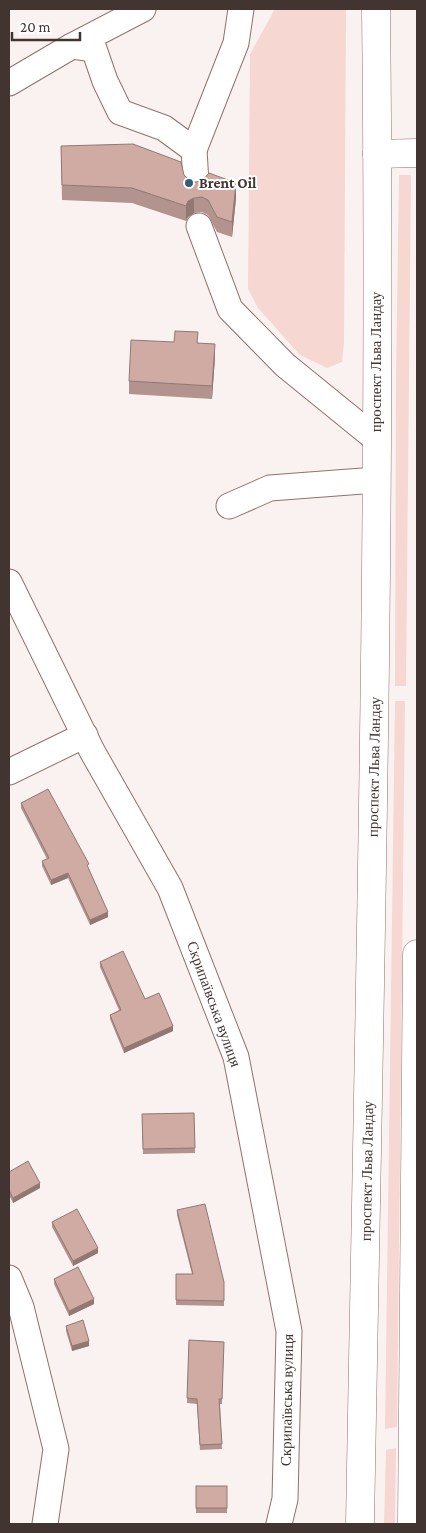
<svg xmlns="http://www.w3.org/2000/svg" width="426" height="1533" font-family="'Crimson Pro',serif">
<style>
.green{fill:#f7d7d1}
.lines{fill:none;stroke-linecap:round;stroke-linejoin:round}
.minor-casing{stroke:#92716b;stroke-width:27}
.major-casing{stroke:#92716b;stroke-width:29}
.minor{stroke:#fff;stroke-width:25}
.major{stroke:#fff;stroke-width:28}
.wall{fill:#b2938d}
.shaded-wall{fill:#917873}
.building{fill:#cfaba4;stroke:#917873}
.poi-dot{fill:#305e7d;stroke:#fff;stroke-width:2}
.labels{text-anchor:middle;stroke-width:4;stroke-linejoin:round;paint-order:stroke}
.poi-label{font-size:15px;font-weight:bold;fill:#423431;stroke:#fff;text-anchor:start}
.street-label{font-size:15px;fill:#423431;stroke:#fff}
</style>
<rect width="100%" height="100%" fill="#faf2f1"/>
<!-- green -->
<g class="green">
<path d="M 275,9 L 346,9 L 344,342 L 342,362 L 327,368 L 300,355 L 258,308 L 248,289 L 250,54 Z"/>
<path d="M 399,175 L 411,175 L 406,686 L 395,686 L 396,381 Z"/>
<path d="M 395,701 L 405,701 L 397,1427 L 385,1429 Z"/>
<path d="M 396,1448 L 395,1524 L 384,1524 L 386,1450 Z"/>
</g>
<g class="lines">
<defs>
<g id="minor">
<path d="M 72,46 L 94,49 L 105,81 L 120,112 L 164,128 L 194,150 L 236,43 L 241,9"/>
<path d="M 9,83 L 72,46 L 143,9"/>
<path d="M 194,150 L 196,183"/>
<path d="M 199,226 L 230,309 L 285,365 L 376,439"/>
<path d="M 229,506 L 270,488 L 376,480"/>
<path d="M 9,582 L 92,751 L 170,888 L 236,1057 L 289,1331 L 285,1499 L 279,1524"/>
<path d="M 9,772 L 85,735"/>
<path d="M 9,1278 L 21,1307 L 56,1449 L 45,1524"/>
</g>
<g id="major">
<path d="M 377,154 L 417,153"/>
<path d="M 360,1524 C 369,1019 382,514 376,9"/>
<path d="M 412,1524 L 417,954"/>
</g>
</defs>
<!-- minor casing -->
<use href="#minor" class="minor-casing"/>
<!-- major casing -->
<use href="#major" class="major-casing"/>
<!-- minor -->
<use href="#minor" class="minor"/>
<!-- major -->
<use href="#major" class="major"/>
</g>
<!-- wall -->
<g class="wall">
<path d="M 61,146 L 184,175 L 190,181 L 236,198 L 232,237 L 217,232 L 208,215 L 202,212 L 194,213 L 188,217 L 186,221 L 132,203 L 62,200 Z"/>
<path d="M 174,342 L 198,343 L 215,357 L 212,399 L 129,394 L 129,381 Z"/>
<path d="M 21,803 L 89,869 L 108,917 L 90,925 L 68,878 L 51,885 L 42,866 L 42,861 L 47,859 L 21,808 Z"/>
<path d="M 100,962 L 145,999 L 173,1031 L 124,1053 L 110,1019 L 110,1015 L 119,1010 L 100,967 Z"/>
<path d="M 194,1113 L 195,1153 L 143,1154 L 142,1114 Z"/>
<path d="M 9,1172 L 40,1188 L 13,1203 L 9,1195 Z"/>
<path d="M 177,1210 L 224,1282 L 224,1306 L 176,1305 L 176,1274 L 192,1274 L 177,1215 Z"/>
<path d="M 52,1222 L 98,1253 L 73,1266 L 52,1227 Z"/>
<path d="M 54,1279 L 94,1304 L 69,1316 L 54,1284 Z"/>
<path d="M 66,1326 L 89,1346 L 72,1351 L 66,1331 Z"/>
<path d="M 189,1340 L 224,1342 L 222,1404 L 220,1404 L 222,1449 L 200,1450 L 197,1404 L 187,1403 Z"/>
<rect x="196" y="1486" width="31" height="27"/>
</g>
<!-- shaded-wall -->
<g class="shaded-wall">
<path d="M 236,183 L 236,198 L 232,237 L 232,222 Z"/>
<path d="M 194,198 L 194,213 L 188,217 L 186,221 L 186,206 L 188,201 Z"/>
<path d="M 215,344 L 215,357 L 212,399 L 212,386 Z"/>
<path d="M 68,873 L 68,878 L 51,885 L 51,880 Z"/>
<path d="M 108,912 L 108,917 L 90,925 L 90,920 Z"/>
<path d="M 173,1026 L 173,1031 L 124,1053 L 124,1048 Z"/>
<path d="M 40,1183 L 40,1188 L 13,1203 L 13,1198 Z"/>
<path d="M 98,1248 L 98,1253 L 73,1266 L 73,1261 Z"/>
<path d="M 94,1299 L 94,1304 L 69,1316 L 69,1311 Z"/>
<path d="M 89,1341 L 89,1346 L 72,1351 L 72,1346 Z"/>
</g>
<!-- building -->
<g class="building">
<path d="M 133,144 L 181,162 L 184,175 L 190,181 L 196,182 L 203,180 L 209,173 L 236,183 L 232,222 L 217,217 L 208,200 L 202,197 L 194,198 L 188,201 L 186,206 L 132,188 L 62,185 L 61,146 Z"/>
<path d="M 175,331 L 198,332 L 197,343 L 215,344 L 212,386 L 129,381 L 131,340 L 174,342 Z"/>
<path d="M 48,789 L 89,864 L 87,865 L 108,912 L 90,920 L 68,873 L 51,880 L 42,861 L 49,858 L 21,803 Z"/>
<path d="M 123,951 L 145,999 L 159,993 L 173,1026 L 124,1048 L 110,1015 L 121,1010 L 100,962 Z"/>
<path d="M 194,1113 L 195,1148 L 143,1149 L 142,1114 Z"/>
<path d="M 28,1161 L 40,1183 L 13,1198 L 9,1190 L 9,1172 Z"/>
<path d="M 205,1204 L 224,1282 L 224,1301 L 176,1300 L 176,1274 L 193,1274 L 177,1210 Z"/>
<path d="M 77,1209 L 98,1248 L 73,1261 L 52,1222 Z"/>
<path d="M 78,1267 L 94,1299 L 69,1311 L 54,1279 Z"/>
<path d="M 83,1320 L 89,1341 L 72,1346 L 66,1326 Z"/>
<path d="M 189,1340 L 224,1342 L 222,1399 L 219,1399 L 222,1444 L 200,1445 L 197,1399 L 187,1398 Z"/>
<rect x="196" y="1486" width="31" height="22"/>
</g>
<!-- markers -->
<circle class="poi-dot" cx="189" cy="183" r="5"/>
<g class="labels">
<!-- poi labels -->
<g class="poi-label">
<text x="199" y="188">Brent Oil</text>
</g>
<!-- street labels -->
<g class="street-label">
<text transform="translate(376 362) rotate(-90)" y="5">проспект Льва Ландау</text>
<text transform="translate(374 767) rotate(-89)" y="5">проспект Льва Ландау</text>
<text transform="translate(214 1004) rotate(70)" y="5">Скрипаївська вулиця</text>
<text transform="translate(367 1171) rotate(-89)" y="5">проспект Льва Ландау</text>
<text transform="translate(287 1400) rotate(-89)" y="5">Скрипаївська вулиця</text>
</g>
</g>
<!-- border -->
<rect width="426" height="1533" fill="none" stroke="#423431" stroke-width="20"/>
<!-- scale -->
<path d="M12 32v8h68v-8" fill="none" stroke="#423431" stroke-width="2.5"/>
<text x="20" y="32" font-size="15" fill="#423431" stroke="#ffffff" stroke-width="4" paint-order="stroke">20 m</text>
</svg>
